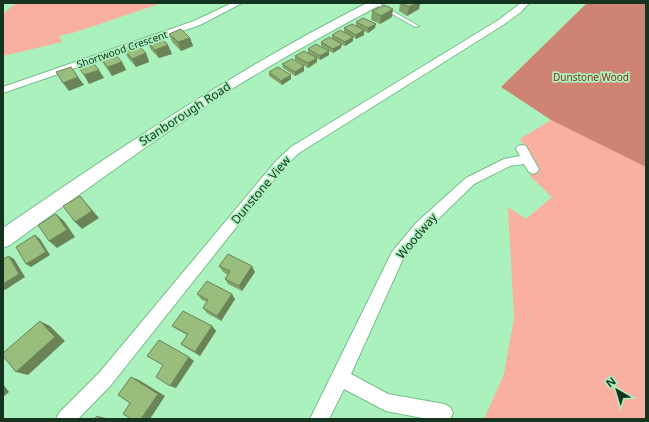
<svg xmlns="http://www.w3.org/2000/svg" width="649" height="422" font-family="'Noto Sans',sans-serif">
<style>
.green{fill:#f9b0a0}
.forest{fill:#ce8373}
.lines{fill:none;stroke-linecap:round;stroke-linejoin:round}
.lane-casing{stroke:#78be8d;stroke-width:2}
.street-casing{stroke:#78be8d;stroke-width:2}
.secondary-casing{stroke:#78be8d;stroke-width:2}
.lane{fill:#fff;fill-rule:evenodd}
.street{fill:#fff;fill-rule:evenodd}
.secondary{fill:#fff;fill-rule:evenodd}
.wall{fill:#83a36b}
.shaded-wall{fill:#6a8457}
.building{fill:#98bd7c;stroke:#6a8457}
.labels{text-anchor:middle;stroke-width:3.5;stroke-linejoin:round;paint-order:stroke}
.far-street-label{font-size:10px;fill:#16331f;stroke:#aaf1bd}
.far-park-label{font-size:10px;fill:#892f1e;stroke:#aaf1bd}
.street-label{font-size:12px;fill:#16331f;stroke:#aaf1bd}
</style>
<rect width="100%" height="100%" fill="#aaf1bd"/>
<!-- green -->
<g class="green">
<path d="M 16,3 L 162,3 L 76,32 L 59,36 L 62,42 L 3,56 L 3,14 Z"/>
<path d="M 551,120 L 646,167 L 646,419 L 484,419 L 504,374 L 514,318 L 508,207 L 526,219 L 552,197 L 530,176 C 537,163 527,150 520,139 Z"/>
</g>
<!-- forest -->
<path class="forest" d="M 587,3 L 646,3 L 646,167 L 551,120 L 501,87 Z"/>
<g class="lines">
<defs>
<path id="lane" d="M 373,3 L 378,3 L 419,26 L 415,27 Z"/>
<g id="street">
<path d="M 232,3 L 242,3 L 200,25 L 3,93 L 3,87 L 194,21 Z"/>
<path d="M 521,3 L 529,3 L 521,12 L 503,25 L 299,153 L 284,167 L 111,385 L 78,419 L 56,419 L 59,413 L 99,373 L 276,161 L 291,147 L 497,21 Z"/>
<path d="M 522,145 L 526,146 L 537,166 L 539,169 L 537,172 L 533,174 L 529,172 L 524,164 L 510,166 L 474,184 L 426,231 L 402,261 L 351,374 L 388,394 L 444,404 L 450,407 L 453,413 L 450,419 L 428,419 L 386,411 L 344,389 L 329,419 L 310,419 L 392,252 L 416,223 L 466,178 L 504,159 L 520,156 L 516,149 L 518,146 Z"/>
</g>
<path id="secondary" d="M 367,3 L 382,3 L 380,5 C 331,31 282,58 235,87 C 158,137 84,191 10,245 L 3,248 L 3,228 C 121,147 239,68 367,3 Z"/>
</defs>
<!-- lane casing -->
<use href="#lane" class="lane-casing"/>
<!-- street casing -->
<use href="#street" class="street-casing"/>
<!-- secondary casing -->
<use href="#secondary" class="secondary-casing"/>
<!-- lane -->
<use href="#lane" class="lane"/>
<!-- street -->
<use href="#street" class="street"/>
<!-- secondary -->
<use href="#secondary" class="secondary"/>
</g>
<!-- wall -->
<g class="wall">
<path d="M 400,3 L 420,3 L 419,9 L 407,16 L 399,11 Z"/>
<path d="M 372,11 L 392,17 L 380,24 L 371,20 Z"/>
<path d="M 356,22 L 375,28 L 368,33 L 364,31 L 364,35 L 356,39 L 353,37 L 353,41 L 345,46 L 332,39 L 332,35 L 344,32 L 344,28 L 356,26 Z"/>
<path d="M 169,34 L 190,38 L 193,46 L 181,51 L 172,42 Z"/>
<path d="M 147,41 L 168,45 L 172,54 L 159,58 L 151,50 Z"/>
<path d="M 321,42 L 341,48 L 333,53 L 321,46 Z"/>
<path d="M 124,49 L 146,53 L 149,62 L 136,67 L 128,58 Z"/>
<path d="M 308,49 L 329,51 L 329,55 L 320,60 L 308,53 Z"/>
<path d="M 295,56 L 317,58 L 317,62 L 308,68 L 295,60 Z"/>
<path d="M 100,58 L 122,62 L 126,70 L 112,76 L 105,66 Z"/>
<path d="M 282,64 L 304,71 L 295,76 L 283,68 Z"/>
<path d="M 269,72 L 291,75 L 291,79 L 282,85 L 269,76 Z"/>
<path d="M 219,266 L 255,272 L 242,291 L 228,284 L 225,279 L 228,275 L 223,272 Z"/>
<path d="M 197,294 L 235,299 L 221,321 L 207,313 L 203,308 L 207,302 L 202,300 Z"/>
<path d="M 172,326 L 212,326 L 216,331 L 200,356 L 186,348 L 181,344 L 187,335 L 178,330 Z"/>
</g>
<!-- shaded-wall -->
<g class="shaded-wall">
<path d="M 417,3 L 420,3 L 419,9 L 407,16 L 409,7 Z"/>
<path d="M 393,9 L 392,17 L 380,24 L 381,16 Z"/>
<path d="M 376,24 L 375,28 L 368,33 L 368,28 Z"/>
<path d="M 364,30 L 364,35 L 356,39 L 356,35 Z"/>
<path d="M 353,37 L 353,41 L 345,46 L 345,42 Z"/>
<path d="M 190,38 L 193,46 L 181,51 L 178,42 Z"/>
<path d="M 342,44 L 341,48 L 333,53 L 333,49 Z"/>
<path d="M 168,45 L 172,54 L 159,58 L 155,50 Z"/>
<path d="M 329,51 L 329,55 L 320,60 L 320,56 Z"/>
<path d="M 146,53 L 149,62 L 136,67 L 132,59 Z"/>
<path d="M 317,58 L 317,62 L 308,68 L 308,63 Z"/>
<path d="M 122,62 L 126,70 L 112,76 L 108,67 Z"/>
<path d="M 304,66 L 304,71 L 295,76 L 295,72 Z"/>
<path d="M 99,70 L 104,78 L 89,84 L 84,75 Z"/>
<path d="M 291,75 L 291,79 L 282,85 L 281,81 Z"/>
<path d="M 78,77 L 84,85 L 69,91 L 63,83 Z"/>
<path d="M 80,196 L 87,204 L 99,218 L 82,229 L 75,222 Z"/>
<path d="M 56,214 L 64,221 L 75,237 L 57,248 L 49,241 Z"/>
<path d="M 35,235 L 40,239 L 50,255 L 31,267 L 26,264 Z"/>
<path d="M 9,256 L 14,259 L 25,277 L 5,290 L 3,289 L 3,284 Z"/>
<path d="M 252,266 L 255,272 L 242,291 L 239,286 Z"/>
<path d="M 232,294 L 235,299 L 221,321 L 217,316 Z"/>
<path d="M 40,321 L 50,326 L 65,341 L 28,375 L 16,372 Z"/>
<path d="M 212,326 L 216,331 L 200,356 L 195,352 Z"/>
<path d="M 189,357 L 194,361 L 176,388 L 170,386 Z"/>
<path d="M 131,377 L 139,380 L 165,396 L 150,419 L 141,419 Z"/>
<path d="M 3,384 L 9,392 L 3,397 Z"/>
<path d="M 97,416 L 106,418 L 108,419 L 101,419 Z"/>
</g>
<!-- building -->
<g class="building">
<path d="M 400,3 L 417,3 L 409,7 Z"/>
<path d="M 384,5 L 393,9 L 381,16 L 372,11 Z"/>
<path d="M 363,18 L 376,24 L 368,28 L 356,22 Z"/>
<path d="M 352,24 L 364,30 L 356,35 L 344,28 Z"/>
<path d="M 181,29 L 190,38 L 178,42 L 169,34 Z"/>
<path d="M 340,30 L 353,37 L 345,42 L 332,35 Z"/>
<path d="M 160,37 L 168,45 L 155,50 L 147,41 Z"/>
<path d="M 329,37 L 342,44 L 333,49 L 321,42 Z"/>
<path d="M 137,44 L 146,53 L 132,59 L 124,49 Z"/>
<path d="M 316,44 L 329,51 L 320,56 L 308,49 Z"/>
<path d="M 304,51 L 317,58 L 308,63 L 295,56 Z"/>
<path d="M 114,53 L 122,62 L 108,67 L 100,58 Z"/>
<path d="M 292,59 L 304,66 L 295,72 L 282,64 Z"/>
<path d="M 91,60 L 99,70 L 84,75 L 77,65 Z"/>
<path d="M 71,67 L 78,77 L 63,83 L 56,72 Z"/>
<path d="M 278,67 L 291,75 L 281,81 L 269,72 Z"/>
<path d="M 80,196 L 92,211 L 75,222 L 63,206 Z"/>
<path d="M 56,214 L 67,230 L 49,241 L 38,225 Z"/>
<path d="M 35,235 L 46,252 L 26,264 L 16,247 Z"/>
<path d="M 228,254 L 252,266 L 239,286 L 225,279 L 230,271 L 219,266 Z"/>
<path d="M 9,256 L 19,274 L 3,284 L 3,259 Z"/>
<path d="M 207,281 L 232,294 L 217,316 L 203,308 L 208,300 L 197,294 Z"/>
<path d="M 183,311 L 212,326 L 195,352 L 181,344 L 188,334 L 172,326 Z"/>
<path d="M 40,321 L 55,337 L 16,372 L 3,356 L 3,353 Z"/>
<path d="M 159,340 L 189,357 L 170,386 L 156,377 L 163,365 L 147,356 Z"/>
<path d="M 131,377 L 158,394 L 141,419 L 131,419 L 123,414 L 130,403 L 118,395 Z"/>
<path d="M 97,416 L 101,419 L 94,419 Z"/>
</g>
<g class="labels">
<!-- far-street labels -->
<g class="far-street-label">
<text transform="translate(122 49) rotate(-19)" y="4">Shortwood Crescent</text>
</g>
<!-- far-park labels -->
<g class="far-park-label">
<text x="591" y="81">Dunstone Wood</text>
</g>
<!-- street labels -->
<g class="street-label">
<text transform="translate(185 114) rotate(-33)" y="4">Stanborough Road</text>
<text transform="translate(261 190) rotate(-50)" y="4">Dunstone View</text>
<text transform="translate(417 236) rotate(-50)" y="4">Woodway</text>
</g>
</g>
<!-- border -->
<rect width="649" height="422" fill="none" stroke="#16331f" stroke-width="8"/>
<!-- north arrow -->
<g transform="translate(617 390) rotate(322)" stroke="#aaf1bd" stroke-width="3" paint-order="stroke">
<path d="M0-3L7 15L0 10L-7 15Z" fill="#16331f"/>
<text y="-6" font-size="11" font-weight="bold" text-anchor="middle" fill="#16331f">N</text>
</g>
</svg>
